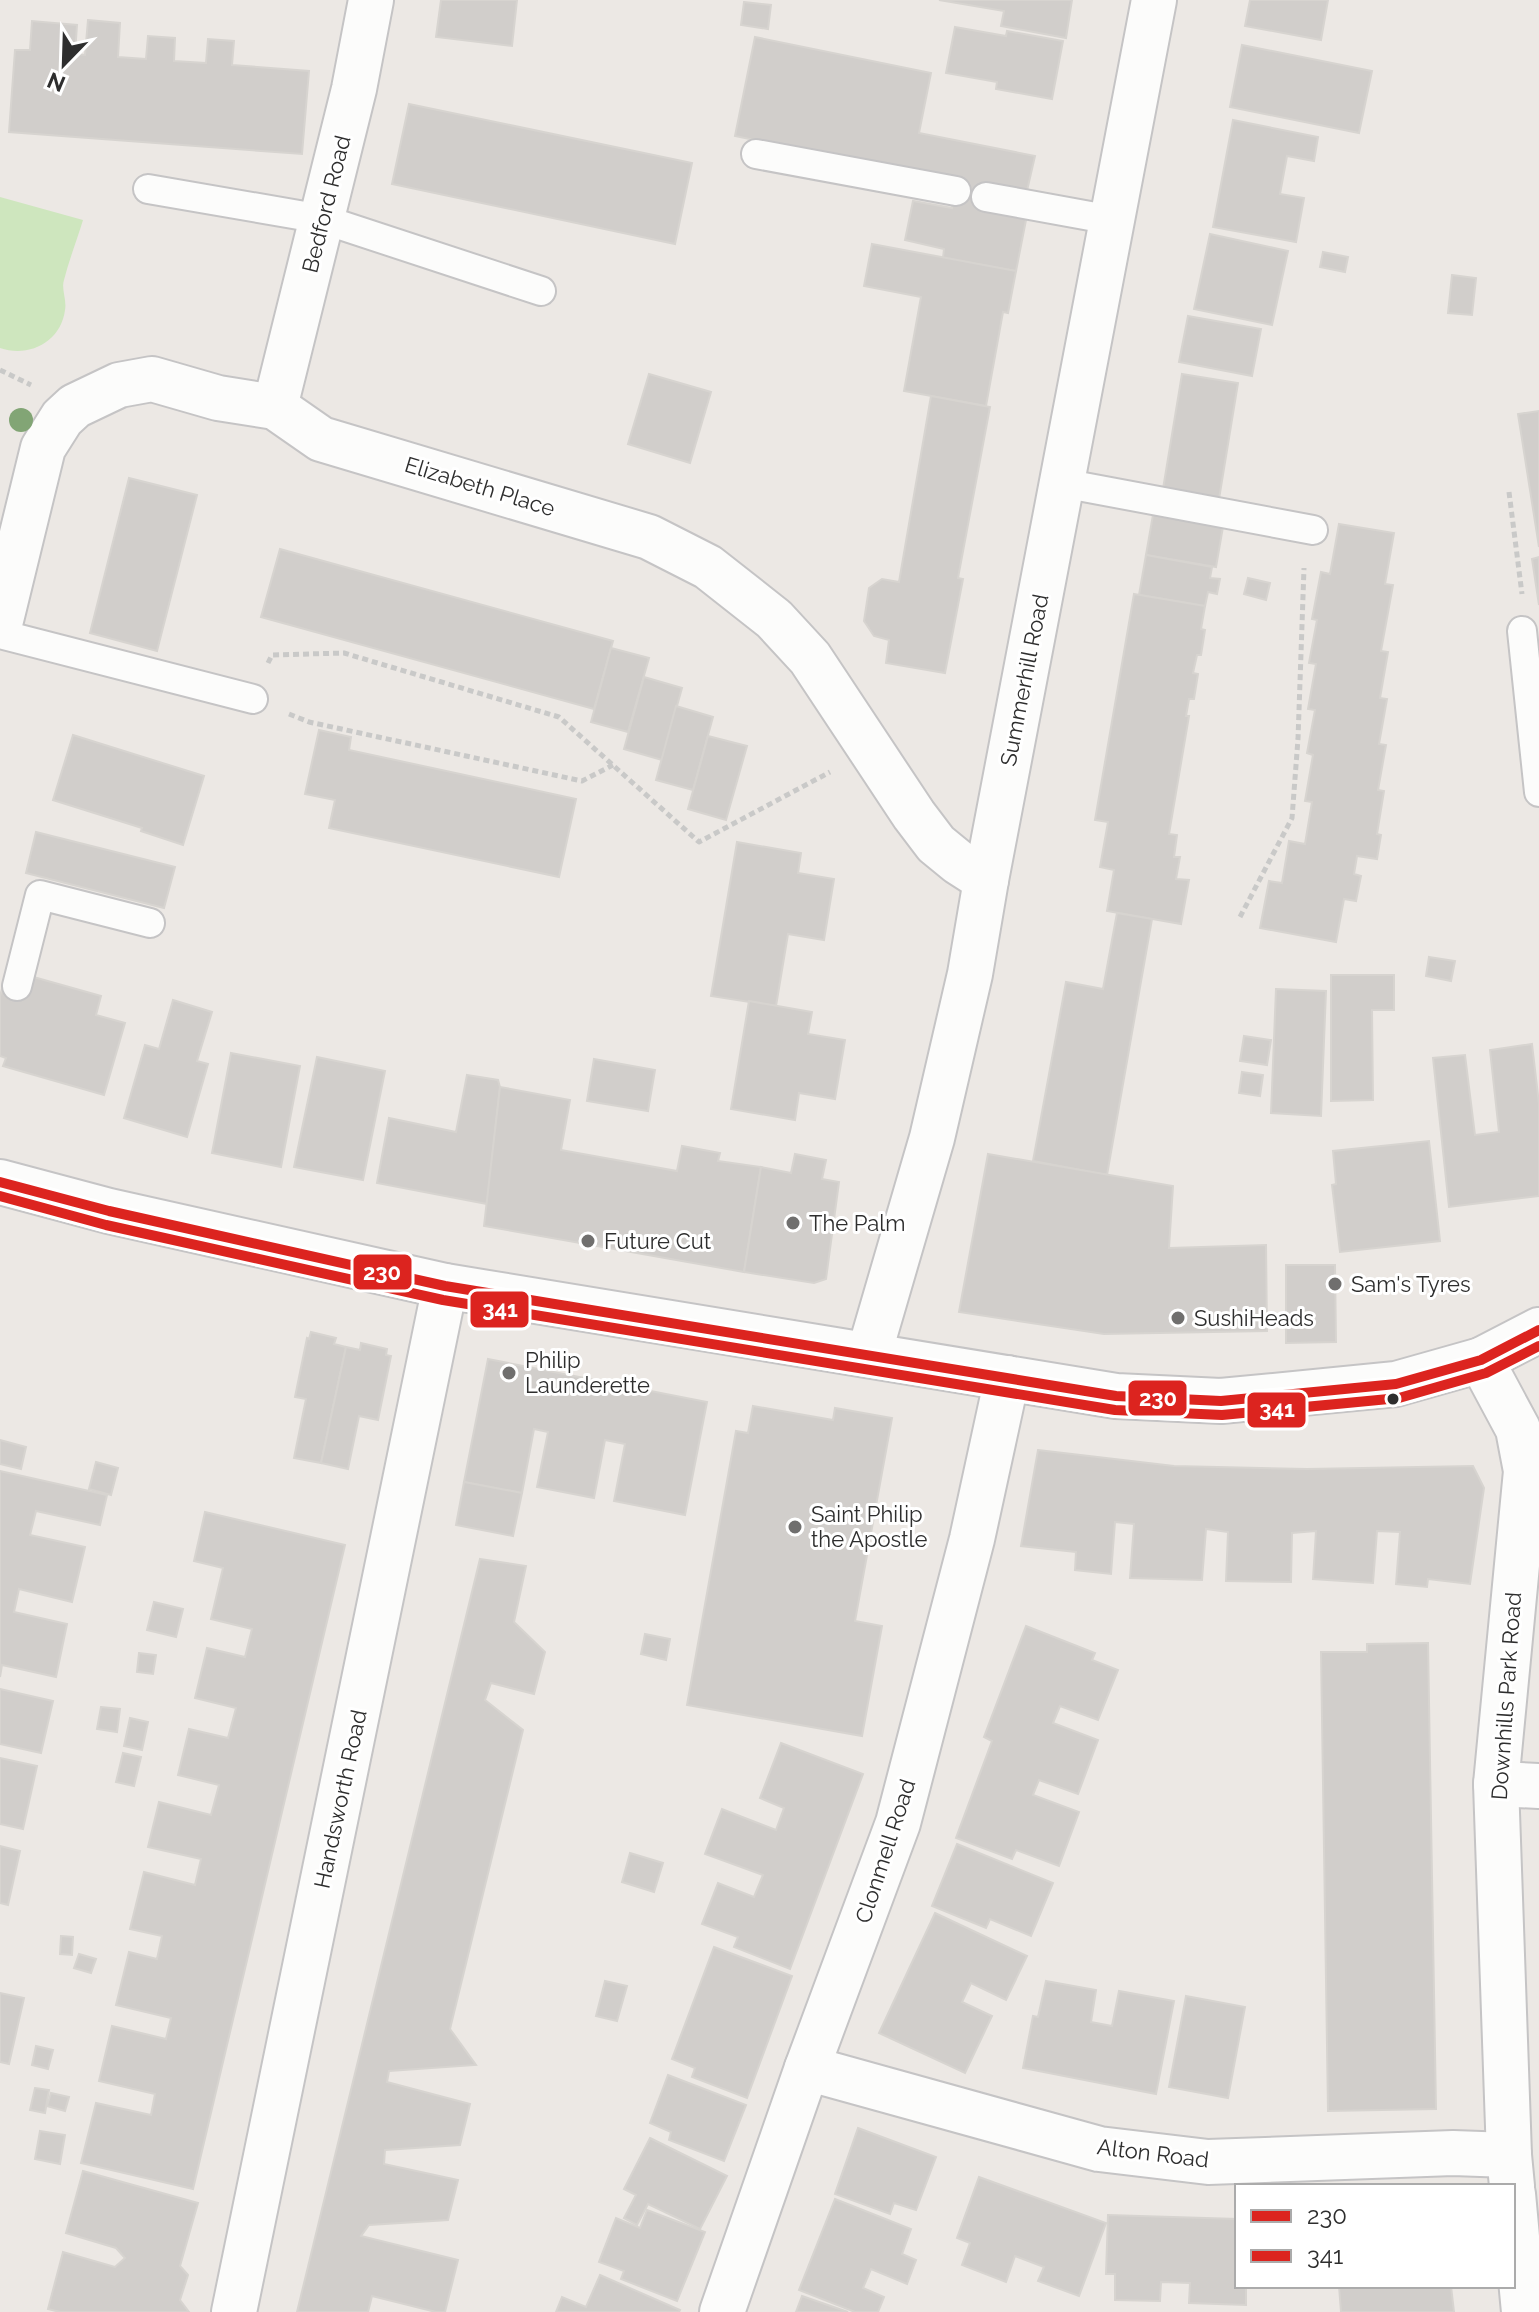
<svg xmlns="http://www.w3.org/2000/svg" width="1539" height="2312" font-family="Raleway,sans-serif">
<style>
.green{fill:#cee6be}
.building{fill:#d1cecb;stroke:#d7d4d0;stroke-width:2}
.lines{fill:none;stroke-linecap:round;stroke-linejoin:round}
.service-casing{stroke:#c5c4c5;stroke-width:32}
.minor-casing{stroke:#c5c4c5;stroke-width:48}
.secondary-casing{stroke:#c5c4c5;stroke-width:48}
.path{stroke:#c9c9c8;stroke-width:5;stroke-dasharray:6 4;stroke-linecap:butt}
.service{stroke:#fcfcfb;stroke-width:28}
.minor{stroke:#fcfcfb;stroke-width:44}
.secondary{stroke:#fcfcfb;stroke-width:44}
.bus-1-casing{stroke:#fff;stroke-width:16}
.bus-2-casing{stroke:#fff;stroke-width:16}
.bus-1{stroke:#dc241f;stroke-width:10}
.bus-2{stroke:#dc241f;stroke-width:10}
.tree{fill:#82a575}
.poi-dot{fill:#706f6e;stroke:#fff;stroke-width:3}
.bus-dot{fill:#2e2e2e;stroke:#fff;stroke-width:3}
.labels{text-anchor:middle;stroke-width:6;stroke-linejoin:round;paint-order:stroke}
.street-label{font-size:22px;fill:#2e2e2e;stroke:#fff}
.poi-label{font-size:22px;fill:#2e2e2e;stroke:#fff;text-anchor:start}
.line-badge{stroke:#fff;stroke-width:3}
.badge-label{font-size:22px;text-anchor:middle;font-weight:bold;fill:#fff}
</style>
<rect width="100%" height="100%" fill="#ece8e4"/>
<!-- green -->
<path class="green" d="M 0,197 L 83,220 C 77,240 69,260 64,280 C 61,289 67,300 65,310 C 61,342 29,358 0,348 Z"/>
<!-- building -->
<g class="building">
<path d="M 441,0 L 517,0 L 512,46 L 436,37 Z"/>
<path d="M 939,0 L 1072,0 L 1066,38 L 1001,26 L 1004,11 Z"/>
<path d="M 1250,0 L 1328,0 L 1321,40 L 1245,26 Z"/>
<path d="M 744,2 L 771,5 L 768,29 L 741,25 Z"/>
<path d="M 88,20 L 120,23 L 118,57 L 146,59 L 148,36 L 175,38 L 174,61 L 206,63 L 208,39 L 234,41 L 232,65 L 309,71 L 302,154 L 9,132 L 15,50 L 30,50 L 32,21 L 77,25 L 75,54 L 85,55 Z"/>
<path d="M 955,27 L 1006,36 L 1007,31 L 1063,41 L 1052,99 L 996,89 L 997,82 L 946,73 Z"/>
<path d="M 755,37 L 931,73 L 919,133 L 1035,156 L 1026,195 L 1027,215 L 1016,271 L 943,258 L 944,249 L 905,240 L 913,201 L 952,208 L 958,182 L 735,136 Z"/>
<path d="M 1242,45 L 1372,71 L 1359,133 L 1230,107 Z"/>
<path d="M 409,104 L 692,163 L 675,244 L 392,184 Z"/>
<path d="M 1233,120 L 1318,137 L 1314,161 L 1287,156 L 1280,194 L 1304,198 L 1296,242 L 1213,227 Z"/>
<path d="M 1210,234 L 1288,251 L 1272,325 L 1194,309 Z"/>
<path d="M 872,244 L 1016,271 L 1008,313 L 1003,312 L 986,406 L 904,391 L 921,297 L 864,286 Z"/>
<path d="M 1323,252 L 1348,257 L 1345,272 L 1320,267 Z"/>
<path d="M 1452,275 L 1476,278 L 1472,315 L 1448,313 Z"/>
<path d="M 1188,316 L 1261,329 L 1252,376 L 1179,362 Z"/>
<path d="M 649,374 L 711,392 L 690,463 L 628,444 Z"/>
<path d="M 1182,374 L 1238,383 L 1219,499 L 1163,489 Z"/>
<path d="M 931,396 L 990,407 L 958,578 L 963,579 L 945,673 L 886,663 L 889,640 L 874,636 L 864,621 L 869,588 L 882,579 L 899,582 Z"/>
<path d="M 1539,411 L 1539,547 L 1518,414 Z"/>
<path d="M 129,478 L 197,495 L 157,651 L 90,633 Z"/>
<path d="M 1154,509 L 1224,521 L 1216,567 L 1146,555 Z"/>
<path d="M 1339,524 L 1394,533 L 1385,584 L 1393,585 L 1381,651 L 1388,652 L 1380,698 L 1387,699 L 1379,744 L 1386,745 L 1378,790 L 1384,791 L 1377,834 L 1381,835 L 1377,859 L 1357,856 L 1354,874 L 1361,876 L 1356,901 L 1344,899 L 1336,942 L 1260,928 L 1269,881 L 1282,883 L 1289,841 L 1305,844 L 1312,802 L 1305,801 L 1313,755 L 1307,753 L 1315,710 L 1308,709 L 1316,664 L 1309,663 L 1317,620 L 1312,619 L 1321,572 L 1330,574 Z"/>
<path d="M 280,549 L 613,641 L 594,709 L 261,617 Z"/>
<path d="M 1146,555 L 1212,567 L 1210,578 L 1220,579 L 1217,594 L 1208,592 L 1205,606 L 1139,595 Z"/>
<path d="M 1539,557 L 1539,605 L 1532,559 Z"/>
<path d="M 1248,578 L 1270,583 L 1266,600 L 1244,594 Z"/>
<path d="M 1134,594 L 1205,606 L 1201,629 L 1205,630 L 1201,655 L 1197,655 L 1193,673 L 1198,674 L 1194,699 L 1189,699 L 1186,716 L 1189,716 L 1169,834 L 1177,835 L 1174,857 L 1180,857 L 1176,879 L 1189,880 L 1181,924 L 1107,911 L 1114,870 L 1100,867 L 1108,822 L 1095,820 Z"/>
<path d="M 611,648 L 649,658 L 628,732 L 591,722 Z"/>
<path d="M 644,677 L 682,688 L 662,760 L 624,749 Z"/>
<path d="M 676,706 L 713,717 L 693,790 L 656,780 Z"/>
<path d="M 319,730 L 351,737 L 349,750 L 576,799 L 559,877 L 329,828 L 335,800 L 305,794 Z"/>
<path d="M 73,735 L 204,776 L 183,845 L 141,831 L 142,828 L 53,800 Z"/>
<path d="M 708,736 L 747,746 L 726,820 L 688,809 Z"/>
<path d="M 36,832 L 175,867 L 164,908 L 26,873 Z"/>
<path d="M 737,842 L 801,853 L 798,873 L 834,879 L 824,940 L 788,934 L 776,1006 L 711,996 Z"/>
<path d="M 1117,913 L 1152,919 L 1107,1175 L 1033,1161 L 1066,982 L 1103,989 Z"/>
<path d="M 1429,957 L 1455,961 L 1451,981 L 1426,976 Z"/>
<path d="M 1331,975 L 1394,975 L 1394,1010 L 1372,1010 L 1373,1100 L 1331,1101 Z"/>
<path d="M 30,976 L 101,996 L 96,1015 L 125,1023 L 104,1095 L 3,1066 L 6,1058 L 0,1056 L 0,996 L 4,982 Z"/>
<path d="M 1276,989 L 1326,991 L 1321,1116 L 1271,1113 Z"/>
<path d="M 173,1000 L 212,1012 L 197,1061 L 208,1064 L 187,1137 L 124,1118 L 145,1045 L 159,1049 Z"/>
<path d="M 749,1001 L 812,1012 L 808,1034 L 845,1040 L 835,1099 L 799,1093 L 795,1120 L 731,1109 Z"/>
<path d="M 1244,1036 L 1271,1040 L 1267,1065 L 1240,1061 Z"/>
<path d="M 1532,1044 L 1539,1104 L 1539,1196 L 1449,1207 L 1433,1058 L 1465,1055 L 1475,1135 L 1499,1132 L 1490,1050 Z"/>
<path d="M 231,1053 L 300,1066 L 281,1167 L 212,1153 Z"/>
<path d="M 317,1057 L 385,1071 L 363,1180 L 294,1167 Z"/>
<path d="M 594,1059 L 655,1070 L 648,1111 L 587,1101 Z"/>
<path d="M 1242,1072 L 1263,1075 L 1260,1096 L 1239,1093 Z"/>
<path d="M 467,1075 L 498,1080 L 500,1087 L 487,1204 L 377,1183 L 389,1118 L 456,1132 Z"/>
<path d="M 500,1087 L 570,1100 L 561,1150 L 677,1171 L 682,1146 L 720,1153 L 718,1161 L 761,1167 L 744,1272 L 484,1226 Z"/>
<path d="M 1429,1141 L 1440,1241 L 1340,1252 L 1332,1185 L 1336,1184 L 1333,1151 Z"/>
<path d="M 795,1154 L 826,1160 L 822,1179 L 839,1182 L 826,1279 L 814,1283 L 744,1272 L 761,1167 L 791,1173 Z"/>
<path d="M 988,1154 L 1173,1186 L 1169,1248 L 1266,1245 L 1267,1331 L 1104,1334 L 959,1312 Z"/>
<path d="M 1286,1265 L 1335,1265 L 1336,1342 L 1286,1343 Z"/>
<path d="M 311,1332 L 336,1338 L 334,1344 L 346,1347 L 321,1463 L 294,1458 L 306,1399 L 295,1397 L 307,1338 L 309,1339 Z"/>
<path d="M 361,1343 L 387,1349 L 386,1355 L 391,1356 L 378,1420 L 359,1416 L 348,1469 L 321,1463 L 346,1347 L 360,1350 Z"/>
<path d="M 488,1359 L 707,1402 L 685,1515 L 614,1501 L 625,1444 L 605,1440 L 594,1498 L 537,1487 L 548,1432 L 534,1429 L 522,1493 L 464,1482 Z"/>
<path d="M 753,1406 L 833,1420 L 835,1408 L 892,1418 L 855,1621 L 882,1626 L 862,1736 L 687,1705 L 736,1431 L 748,1433 Z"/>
<path d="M 0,1440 L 26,1447 L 21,1469 L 0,1464 Z"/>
<path d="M 1038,1450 L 1174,1466 L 1307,1469 L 1473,1466 L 1484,1488 L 1470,1584 L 1428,1579 L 1427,1587 L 1396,1584 L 1400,1532 L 1377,1531 L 1373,1583 L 1313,1579 L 1316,1531 L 1292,1533 L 1291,1582 L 1226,1581 L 1228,1532 L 1206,1529 L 1202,1580 L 1130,1578 L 1134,1524 L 1115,1522 L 1111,1574 L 1075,1570 L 1076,1552 L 1021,1546 Z"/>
<path d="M 96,1462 L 118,1468 L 111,1495 L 89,1489 Z"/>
<path d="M 0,1471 L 107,1495 L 100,1525 L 36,1511 L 30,1535 L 85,1547 L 72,1602 L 19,1589 L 14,1612 L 67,1624 L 56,1677 L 2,1665 L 0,1677 Z"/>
<path d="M 464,1482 L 522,1493 L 513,1536 L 456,1525 Z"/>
<path d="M 205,1512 L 345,1545 L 193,2189 L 81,2163 L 96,2103 L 151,2115 L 155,2094 L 99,2081 L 112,2026 L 166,2039 L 171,2018 L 116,2005 L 129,1952 L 157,1959 L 162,1936 L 130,1929 L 144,1872 L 195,1885 L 201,1859 L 148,1847 L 159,1802 L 211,1815 L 219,1785 L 178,1775 L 189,1729 L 228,1738 L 236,1708 L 195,1698 L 207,1648 L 245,1657 L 252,1629 L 211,1619 L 223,1568 L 194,1561 Z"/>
<path d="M 480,1559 L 526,1566 L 514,1622 L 545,1652 L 534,1694 L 491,1683 L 485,1700 L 523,1730 L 450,2029 L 476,2065 L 389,2071 L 387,2082 L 470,2104 L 460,2145 L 385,2150 L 384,2164 L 458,2180 L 448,2220 L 369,2225 L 361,2236 L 458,2260 L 445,2312 L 436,2312 L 372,2296 L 368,2312 L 297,2312 Z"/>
<path d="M 154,1602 L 183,1609 L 176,1637 L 147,1630 Z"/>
<path d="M 1026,1626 L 1095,1653 L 1092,1660 L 1118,1670 L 1098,1720 L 1060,1706 L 1053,1723 L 1098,1740 L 1078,1794 L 1039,1780 L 1033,1795 L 1079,1812 L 1059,1866 L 1016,1850 L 1012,1859 L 956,1838 L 992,1741 L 984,1737 Z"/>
<path d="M 645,1634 L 670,1639 L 666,1660 L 641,1654 Z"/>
<path d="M 1428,1643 L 1436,2109 L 1328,2111 L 1321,1652 L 1367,1652 L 1367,1644 Z"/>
<path d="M 139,1653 L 156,1655 L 153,1674 L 137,1672 Z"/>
<path d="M 0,1689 L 53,1701 L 41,1753 L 0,1744 Z"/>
<path d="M 101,1707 L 120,1709 L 117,1732 L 97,1729 Z"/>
<path d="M 130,1718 L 148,1722 L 142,1750 L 124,1746 Z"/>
<path d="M 781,1743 L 863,1774 L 790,1969 L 734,1947 L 738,1937 L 702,1924 L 718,1883 L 754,1897 L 763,1875 L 705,1854 L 722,1809 L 776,1830 L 784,1808 L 760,1798 Z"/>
<path d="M 123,1753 L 141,1757 L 134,1786 L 116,1782 Z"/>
<path d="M 0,1758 L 37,1766 L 23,1829 L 0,1824 Z"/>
<path d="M 957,1844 L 1053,1883 L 1031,1936 L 990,1919 L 986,1928 L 932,1906 Z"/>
<path d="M 0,1846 L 20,1851 L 8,1905 L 0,1903 Z"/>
<path d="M 630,1853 L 663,1863 L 654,1892 L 622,1882 Z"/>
<path d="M 935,1913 L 1027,1956 L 1006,2000 L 971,1983 L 962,2002 L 992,2016 L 965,2073 L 879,2033 Z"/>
<path d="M 61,1936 L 73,1937 L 72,1955 L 60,1954 Z"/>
<path d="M 714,1947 L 792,1976 L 747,2098 L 692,2077 L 695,2068 L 672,2059 Z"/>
<path d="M 79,1954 L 96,1959 L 91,1973 L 74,1968 Z"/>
<path d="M 605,1981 L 627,1986 L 617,2021 L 596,2016 Z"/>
<path d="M 1046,1981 L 1096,1990 L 1091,2022 L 1112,2026 L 1119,1991 L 1174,2001 L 1156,2094 L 1023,2068 L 1033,2016 L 1038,2017 Z"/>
<path d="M 0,1993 L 24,1998 L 9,2064 L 0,2062 Z"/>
<path d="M 1186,1996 L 1245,2007 L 1228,2098 L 1169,2087 Z"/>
<path d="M 36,2046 L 53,2050 L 48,2069 L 32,2065 Z"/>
<path d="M 668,2075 L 746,2105 L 724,2161 L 669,2140 L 671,2132 L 650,2123 Z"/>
<path d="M 35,2088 L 49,2090 L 45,2113 L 30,2110 Z"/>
<path d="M 51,2093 L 69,2097 L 65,2111 L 47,2106 Z"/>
<path d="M 858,2128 L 936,2157 L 916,2210 L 894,2203 L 890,2214 L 835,2194 Z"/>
<path d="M 40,2131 L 65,2135 L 60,2164 L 35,2159 Z"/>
<path d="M 650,2138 L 727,2176 L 700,2229 L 648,2204 L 637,2225 L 624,2218 L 636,2195 L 624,2189 Z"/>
<path d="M 83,2171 L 198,2203 L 180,2266 L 188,2275 L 180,2300 L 189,2312 L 60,2312 L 48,2309 L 63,2252 L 115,2267 L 125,2258 L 116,2248 L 66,2233 Z"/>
<path d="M 979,2177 L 1106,2223 L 1079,2296 L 1038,2281 L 1044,2267 L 1015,2256 L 1006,2282 L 962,2265 L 970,2243 L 957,2238 Z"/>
<path d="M 835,2199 L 911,2229 L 902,2254 L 916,2260 L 907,2284 L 871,2269 L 863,2288 L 884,2297 L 878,2312 L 855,2312 L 799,2290 Z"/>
<path d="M 647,2210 L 705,2232 L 677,2301 L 621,2279 L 624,2271 L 599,2262 L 616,2218 L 640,2228 Z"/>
<path d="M 1108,2215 L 1237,2219 L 1237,2286 L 1246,2286 L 1246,2305 L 1189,2303 L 1190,2283 L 1161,2282 L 1160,2301 L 1115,2300 L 1115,2274 L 1106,2274 Z"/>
<path d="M 600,2275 L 680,2310 L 679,2312 L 556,2312 L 562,2297 L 586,2307 Z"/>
<path d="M 1339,2286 L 1451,2286 L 1454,2312 L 1341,2312 Z"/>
<path d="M 802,2296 L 848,2312 L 796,2312 Z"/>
</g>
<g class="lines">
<defs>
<g id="service">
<path d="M 756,154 L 956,191"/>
<path d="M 148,189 L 322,219 L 541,291"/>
<path d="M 986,197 L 1112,220"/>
<path d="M 1062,483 L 1313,530"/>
<path d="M 1522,631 L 1539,792"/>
<path d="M 0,634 L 253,699"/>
<path d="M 17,986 L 40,895 L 150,923"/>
</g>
<g id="minor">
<path d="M 275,407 L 354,89 L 371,0"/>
<path d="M 0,624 L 43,448 L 62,418 L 75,406 L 119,385 L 152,379 L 218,398 L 275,407 L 321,439 L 649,537 L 708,567 L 774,619 L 810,658 L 914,815 L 936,844 L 958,862 L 986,880"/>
<path d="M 869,1354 L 932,1138 L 970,974 L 986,880 L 1154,0"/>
<path d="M 1481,1360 L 1518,1429 L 1526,1471 L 1496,1784 L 1509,2155 L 1512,2186"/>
<path d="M 1496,1784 L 1539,1786"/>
<path d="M 807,2068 L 1099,2149 L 1208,2162 L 1453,2153 L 1509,2155"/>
<path d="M 1513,2194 L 1524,2312"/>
<path d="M 234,2312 L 445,1286"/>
<path d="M 722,2312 L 807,2068 L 898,1823 L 972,1539 L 1007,1378"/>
</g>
<path id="secondary" d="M 0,1182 L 109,1211 L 445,1286 L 1116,1396 L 1221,1401 L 1396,1384 L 1481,1360 L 1539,1330"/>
</defs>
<!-- service casing -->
<use href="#service" class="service-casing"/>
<!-- minor casing -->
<use href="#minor" class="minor-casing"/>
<!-- secondary casing -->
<use href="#secondary" class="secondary-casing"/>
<!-- path -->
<g class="path">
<path d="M 0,370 L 31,385"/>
<path d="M 1509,492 L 1522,594"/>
<path d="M 268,663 L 272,655 L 344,653 L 559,717 L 699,842 L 830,772"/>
<path d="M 289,714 L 309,722 L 582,781 L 613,765"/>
<path d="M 1240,917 L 1292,818 L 1298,739 L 1304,568"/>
</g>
<!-- service -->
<use href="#service" class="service"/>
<!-- minor -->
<use href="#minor" class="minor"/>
<!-- secondary -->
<use href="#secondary" class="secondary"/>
<defs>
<path id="bus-1" d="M 0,1182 L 109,1211 L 445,1286 L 1116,1396 L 1221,1401 L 1396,1384 L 1481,1360 L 1539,1330"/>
<path id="bus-2" d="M 0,1196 L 106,1225 L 443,1300 L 1115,1410 L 1222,1415 L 1399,1398 L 1486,1373 L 1539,1346"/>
</defs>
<!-- bus-1 casing -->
<use href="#bus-1" class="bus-1-casing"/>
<!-- bus-2 casing -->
<use href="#bus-2" class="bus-2-casing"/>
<!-- bus-1 -->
<use href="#bus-1" class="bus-1"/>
<!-- bus-2 -->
<use href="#bus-2" class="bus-2"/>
</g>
<!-- trees -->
<circle class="tree" cx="21" cy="420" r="12"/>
<!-- markers -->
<g class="poi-dot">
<circle cx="793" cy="1223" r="8"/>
<circle cx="588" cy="1241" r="8"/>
<circle cx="1335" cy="1284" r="8"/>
<circle cx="1178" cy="1318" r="8"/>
<circle cx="509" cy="1373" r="8"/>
<circle cx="795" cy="1527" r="8"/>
</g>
<circle class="bus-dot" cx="1393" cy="1399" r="7"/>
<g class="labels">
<!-- street labels -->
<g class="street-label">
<text transform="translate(326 204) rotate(-76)" y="8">Bedford Road</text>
<text transform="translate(480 486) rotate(17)" y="8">Elizabeth Place</text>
<text transform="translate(1024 680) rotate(-79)" y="8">Summerhill Road</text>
<text transform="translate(1506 1696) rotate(-86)" y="8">Downhills Park Road</text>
<text transform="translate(340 1799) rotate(-78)" y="8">Handsworth Road</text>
<text transform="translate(885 1851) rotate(-72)" y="8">Clonmell Road</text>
<text transform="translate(1153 2153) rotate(7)" y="8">Alton Road</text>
</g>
<!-- poi labels -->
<g class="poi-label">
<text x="809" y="1231">The Palm</text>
<text x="604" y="1249">Future Cut</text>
<text x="1351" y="1292">Sam's Tyres</text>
<text x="1194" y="1326">SushiHeads</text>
<text x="525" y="1368">Philip<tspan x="525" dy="25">Launderette</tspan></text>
<text x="811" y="1522">Saint Philip<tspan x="811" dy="25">the Apostle</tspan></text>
</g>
</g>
<g class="line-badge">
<rect x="352" y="1253" width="61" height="38" rx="8" fill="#dc241f"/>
<rect x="469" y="1290" width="61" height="39" rx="8" fill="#dc241f"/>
<rect x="1127" y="1379" width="61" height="38" rx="8" fill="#dc241f"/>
<rect x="1246" y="1391" width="61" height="38" rx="8" fill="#dc241f"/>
</g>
<g class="badge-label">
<text x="382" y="1280">230</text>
<text x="500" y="1317">341</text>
<text x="1158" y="1406">230</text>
<text x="1277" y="1417">341</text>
</g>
<!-- legend -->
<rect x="1235" y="2184" width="280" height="104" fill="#ffffff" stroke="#ababab" stroke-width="2"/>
<rect x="1251" y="2210" width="40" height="12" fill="#dc241f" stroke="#ababab" stroke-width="2"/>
<text x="1307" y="2224" font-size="24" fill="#2e2e2e">230</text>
<rect x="1251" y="2250" width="40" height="12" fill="#dc241f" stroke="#ababab" stroke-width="2"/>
<text x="1307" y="2264" font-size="24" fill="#2e2e2e">341</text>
<!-- north arrow -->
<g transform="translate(64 64) rotate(203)" stroke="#ffffff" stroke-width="6" paint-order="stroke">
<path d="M0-6L14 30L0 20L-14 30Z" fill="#2e2e2e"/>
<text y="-12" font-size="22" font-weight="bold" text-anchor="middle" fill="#2e2e2e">N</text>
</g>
</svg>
